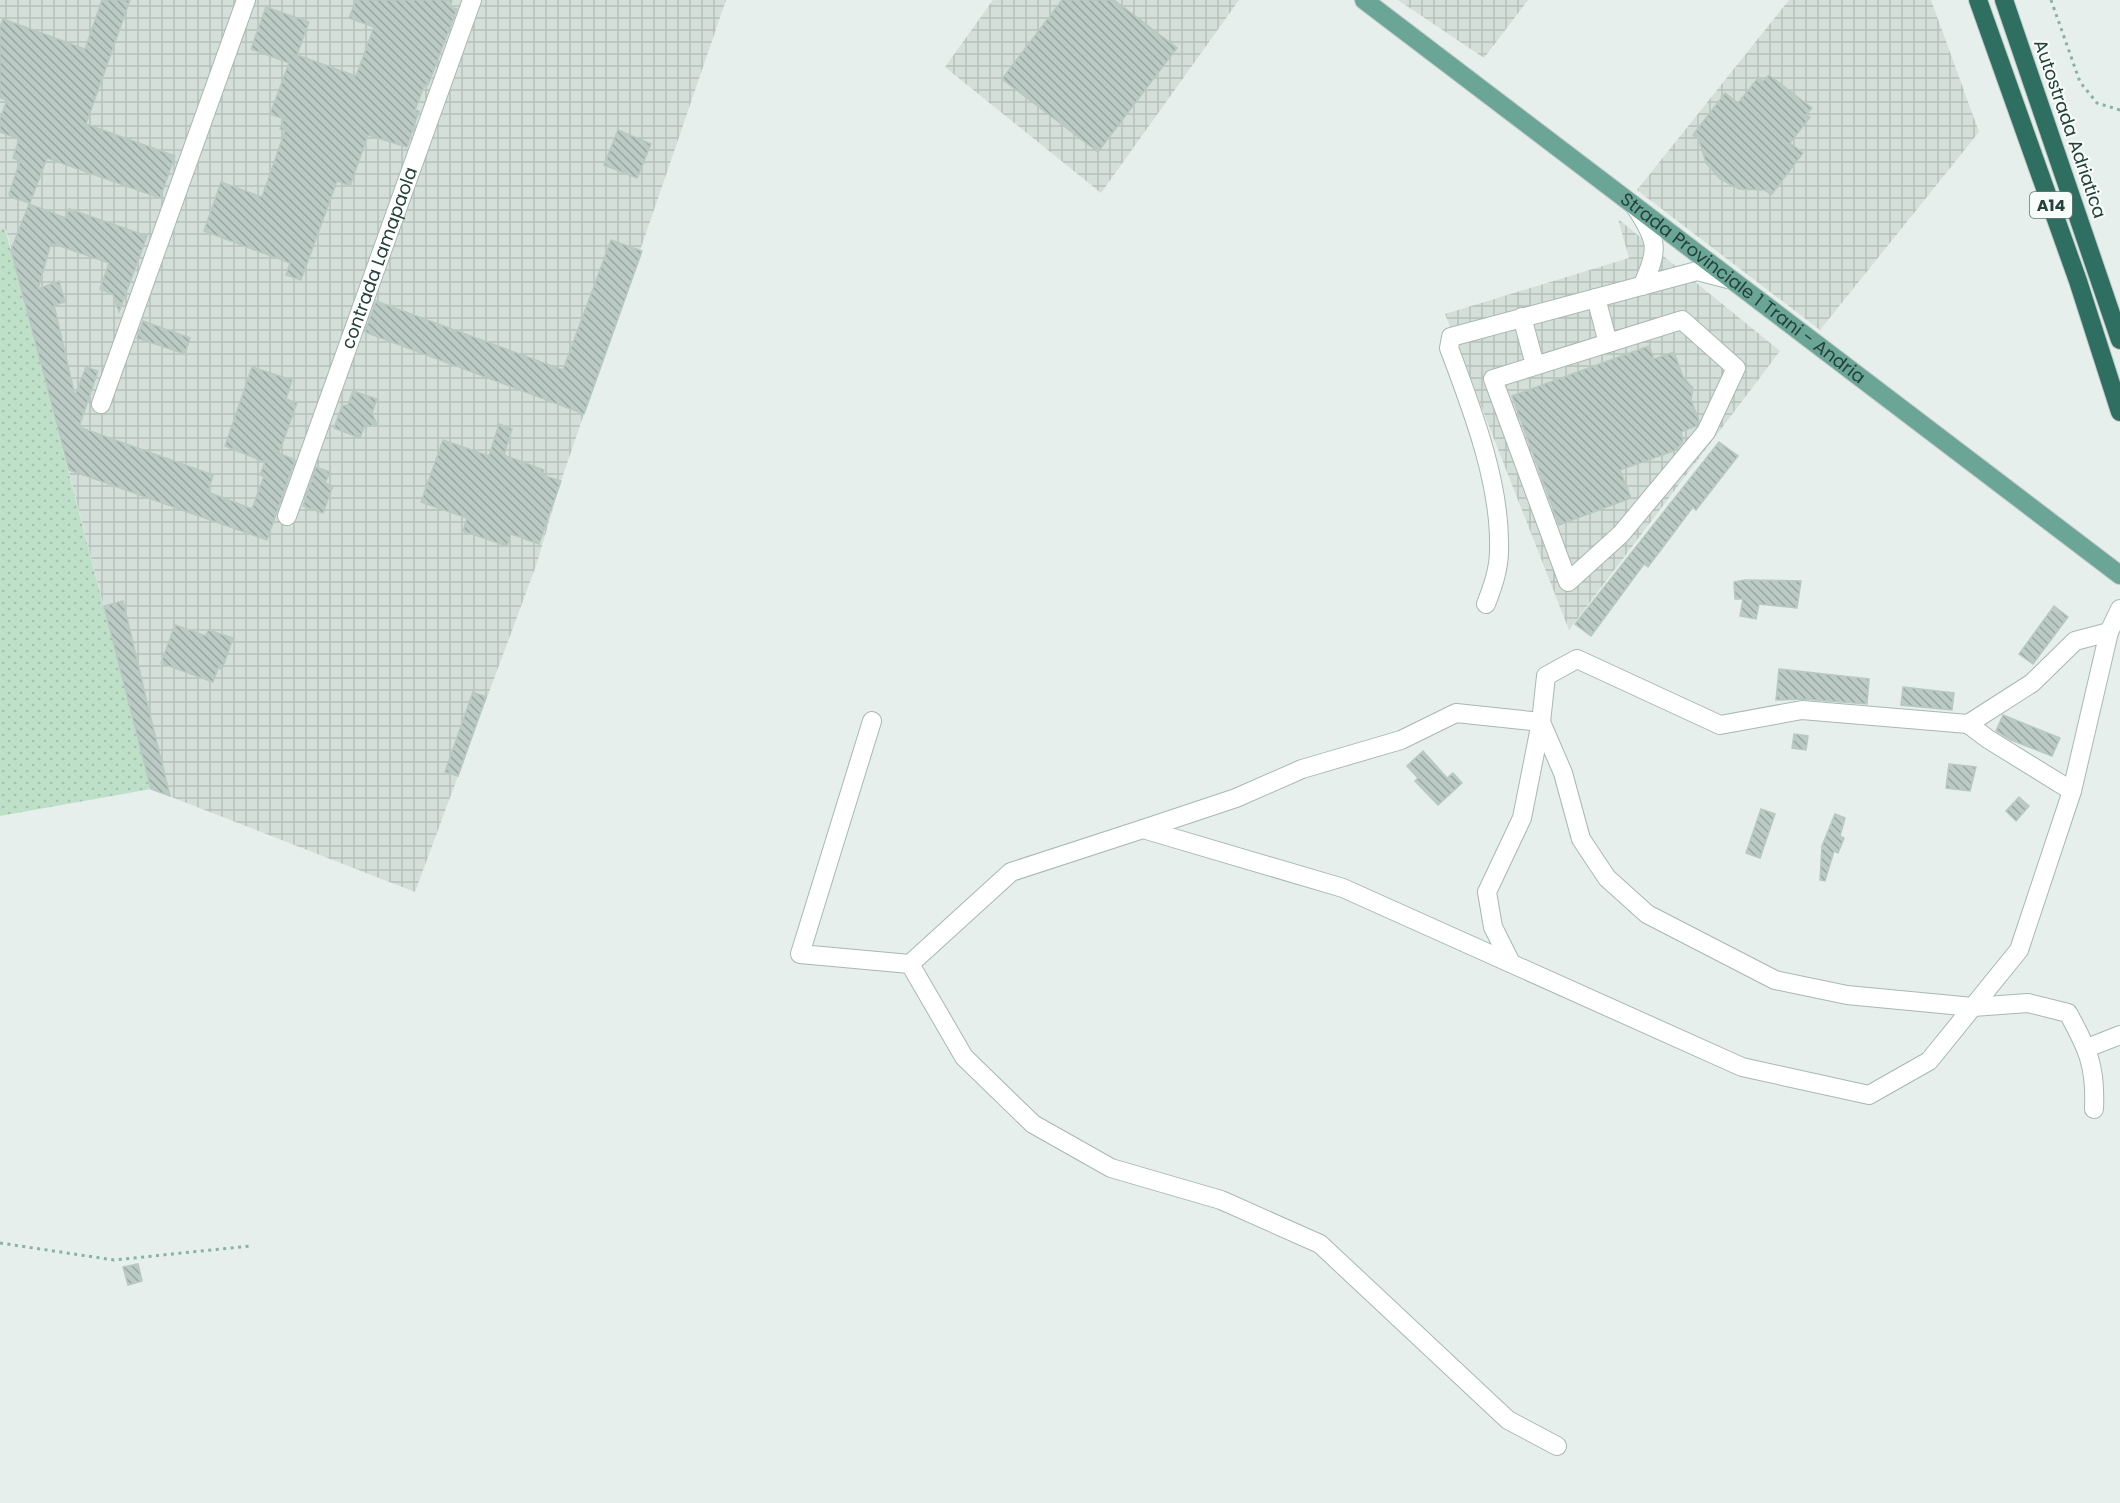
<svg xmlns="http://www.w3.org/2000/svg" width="2120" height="1503" font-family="Poppins,sans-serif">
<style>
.industrial{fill:url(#industrial-grid)}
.grass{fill:url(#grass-dots)}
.building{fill:url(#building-back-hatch);stroke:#b8c9c2;stroke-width:1.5}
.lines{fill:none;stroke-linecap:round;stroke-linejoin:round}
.minor-casing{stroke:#a8b8b2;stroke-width:20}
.major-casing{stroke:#c2cac8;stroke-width:20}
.highway-casing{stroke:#c2cac8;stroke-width:20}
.path{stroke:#86b3a5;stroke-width:3;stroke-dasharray:3 4.5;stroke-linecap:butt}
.minor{stroke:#fff;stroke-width:18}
.major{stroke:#6aa596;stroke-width:18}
.highway{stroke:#2f6f62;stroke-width:18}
.labels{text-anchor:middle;stroke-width:4.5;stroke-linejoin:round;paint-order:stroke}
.shield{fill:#f7fbf9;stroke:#637a73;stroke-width:1.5}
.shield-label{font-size:16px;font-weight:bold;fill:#24423a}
.street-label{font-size:18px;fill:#24423a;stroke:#f7fbf9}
</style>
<defs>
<pattern id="industrial-grid" width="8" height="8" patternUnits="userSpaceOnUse" patternTransform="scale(1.5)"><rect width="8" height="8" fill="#d4dfda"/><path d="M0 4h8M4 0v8" fill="none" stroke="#b6c1bc"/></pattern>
<pattern id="grass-dots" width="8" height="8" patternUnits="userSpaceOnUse" patternTransform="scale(1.5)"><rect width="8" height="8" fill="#bfe0c8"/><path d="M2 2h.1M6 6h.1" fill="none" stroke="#a4c1ad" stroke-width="1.8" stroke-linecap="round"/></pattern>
<pattern id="building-back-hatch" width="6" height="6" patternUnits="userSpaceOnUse" patternTransform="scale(1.5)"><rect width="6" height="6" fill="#bbcac4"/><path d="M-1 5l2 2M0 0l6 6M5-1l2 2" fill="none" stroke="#98a6a0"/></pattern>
</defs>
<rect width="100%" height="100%" fill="#e6efeb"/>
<!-- industrial -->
<g class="industrial">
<path d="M 0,0 L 726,0 L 561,481 L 537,563 L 415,892 L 151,789 L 6,229 L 0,230 Z"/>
<path d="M 993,0 L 1239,0 L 1101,193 L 945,67 Z"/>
<path d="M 1398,0 L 1528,0 L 1484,58 Z"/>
<path d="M 1789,0 L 1931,0 L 1979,132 L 1820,330 L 1637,190 Z"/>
<path d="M 1618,219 L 1780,351 L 1569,630 L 1445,314 L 1629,258 Z"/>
</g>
<!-- grass -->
<path class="grass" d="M 5,228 L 151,789 L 0,816 L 0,230 Z"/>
<!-- building -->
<g class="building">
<path d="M 102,0 L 130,0 L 86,124 L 175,156 L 160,198 L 47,158 L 30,203 L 10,197 L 9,194 L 20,161 L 13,158 L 19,139 L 0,132 L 0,119 L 7,100 L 0,98 L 0,27 L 3,19 L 85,49 Z"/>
<path d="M 356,0 L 452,0 L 450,7 L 457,9 L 428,85 L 425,84 L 415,110 L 419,111 L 407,147 L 368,135 L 350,186 L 337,181 L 301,280 L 286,275 L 290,263 L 204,231 L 221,182 L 262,197 L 285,131 L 280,129 L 284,119 L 270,114 L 289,63 L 251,49 L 266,7 L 309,22 L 297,55 L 356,76 L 374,27 L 349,18 Z"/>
<path d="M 1062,0 L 1114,0 L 1177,48 L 1098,152 L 1002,79 Z"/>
<path d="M 1769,75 L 1812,108 L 1806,115 L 1810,117 L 1790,143 L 1803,153 L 1771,195 L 1765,190 L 1739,189 L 1720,179 L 1706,163 L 1699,140 L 1693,135 L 1725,93 L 1738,103 L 1758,78 L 1763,81 Z"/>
<path d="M 618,130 L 651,144 L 637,178 L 604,165 Z"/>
<path d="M 29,204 L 66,218 L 69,209 L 147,236 L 119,312 L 113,294 L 100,289 L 109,263 L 51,243 L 38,289 L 59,281 L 65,302 L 54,305 L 75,396 L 86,367 L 98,371 L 79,427 L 213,475 L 208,492 L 252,509 L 264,476 L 260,475 L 265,462 L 225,446 L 252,367 L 292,380 L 286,399 L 297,403 L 279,453 L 295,460 L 267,540 L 69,470 L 11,250 Z"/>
<path d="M 611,240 L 642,251 L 584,414 L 365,332 L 376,301 L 563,370 Z"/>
<path d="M 143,321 L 190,338 L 185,354 L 137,338 Z"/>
<path d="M 1649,346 L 1654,359 L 1674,352 L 1683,377 L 1693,388 L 1691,400 L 1699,421 L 1696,426 L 1681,432 L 1683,442 L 1676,450 L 1620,470 L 1631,498 L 1559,525 L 1512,396 Z"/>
<path d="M 353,391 L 377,399 L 372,413 L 377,425 L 364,427 L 360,438 L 334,428 L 342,406 L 348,405 Z"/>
<path d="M 499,424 L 512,429 L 504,455 L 544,470 L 542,475 L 561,481 L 539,544 L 511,534 L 507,546 L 463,531 L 467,518 L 421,502 L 443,440 L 489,456 Z"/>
<path d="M 1719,442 L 1738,456 L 1696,510 L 1693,507 L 1648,567 L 1644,564 L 1591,636 L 1575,624 Z"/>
<path d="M 316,467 L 330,472 L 325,483 L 333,486 L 323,513 L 303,506 Z"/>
<path d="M 1745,580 L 1801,581 L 1797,608 L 1759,604 L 1756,619 L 1740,616 L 1743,599 L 1735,599 L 1734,582 Z"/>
<path d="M 123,601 L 152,723 L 170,796 L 151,789 L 104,606 Z"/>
<path d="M 2054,606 L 2068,617 L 2033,664 L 2019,654 Z"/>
<path d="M 175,625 L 206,636 L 208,630 L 233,638 L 222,669 L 218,668 L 213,682 L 161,663 Z"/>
<path d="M 1779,669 L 1869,679 L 1867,704 L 1803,699 L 1776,700 Z"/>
<path d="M 1903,687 L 1954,693 L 1952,710 L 1901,705 Z"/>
<path d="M 473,692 L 486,697 L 458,776 L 445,772 Z"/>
<path d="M 2003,715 L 2060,738 L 2052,756 L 2011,740 L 1996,731 Z"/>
<path d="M 1794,734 L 1808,736 L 1806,750 L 1792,748 Z"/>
<path d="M 1423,751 L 1447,778 L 1453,773 L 1462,783 L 1438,805 L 1415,781 L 1418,778 L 1407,766 Z"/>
<path d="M 1949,764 L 1976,767 L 1970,791 L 1946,788 Z"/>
<path d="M 2019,797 L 2029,806 L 2016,821 L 2006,811 Z"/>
<path d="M 1761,809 L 1775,814 L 1760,858 L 1746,853 Z"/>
<path d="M 1835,814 L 1845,818 L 1840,836 L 1844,838 L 1838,853 L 1834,851 L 1825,881 L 1820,880 L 1822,846 Z"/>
<path d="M 138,1264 L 142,1281 L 128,1285 L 123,1267 Z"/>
</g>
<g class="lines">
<defs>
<g id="minor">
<path d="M 1636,208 C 1658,241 1659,250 1642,286"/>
<path d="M 1596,298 L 1608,343"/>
<path d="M 1522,317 L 1535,365"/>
<path d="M 1682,320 L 1736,368 L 1706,432 L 1621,534 L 1568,582 L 1493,379 Z"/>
<path d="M 101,404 L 246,0"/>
<path id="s1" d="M 287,516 L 472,0"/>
<path d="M 1486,604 C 1493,586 1499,569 1499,550 C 1501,484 1472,409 1449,348 L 1451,337 L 1697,271 L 1732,280"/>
<path d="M 872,721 L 800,954 L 910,964 L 964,1057 L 1033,1124 L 1111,1168 L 1221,1200 L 1320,1244 L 1508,1420 L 1557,1446"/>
<path d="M 1968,724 L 1988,739 L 2072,791"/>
<path d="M 1143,829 L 1236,798 L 1302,769 L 1401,740 L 1456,713 L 1541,722 L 1563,773 L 1581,839 L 1607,878 L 1647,914 L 1775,980 L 1847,995 L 1973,1007 L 2028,1003 L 2068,1013 C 2088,1049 2096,1067 2094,1109"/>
<path d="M 1511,963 L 1493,927 L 1487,892 L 1522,818 L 1541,722 L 1546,676 L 1577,659 L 1720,725 L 1802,710 L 1968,724 L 2032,683 L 2075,641 L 2109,632"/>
<path d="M 910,964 L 1011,872 L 1143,829 L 1343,888 L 1742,1067 L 1869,1095 L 1929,1061 L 2019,950 L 2072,791 L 2109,632 L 2120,609"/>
<path d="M 2087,1048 L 2120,1035"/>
</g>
<g id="major">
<path id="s2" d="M 1364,0 L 2120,575"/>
</g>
<g id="highway">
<path d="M 1978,0 L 2078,281 L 2120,412"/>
<path d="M 2004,0 L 2120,340"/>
</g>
</defs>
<!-- minor casing -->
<use href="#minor" class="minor-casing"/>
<!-- major casing -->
<use href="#major" class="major-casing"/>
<!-- highway casing -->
<use href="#highway" class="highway-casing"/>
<!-- path -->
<g class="path">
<path d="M 2051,0 L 2080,82 L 2097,103 L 2120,110"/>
<path d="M 0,1243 L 114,1260 L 250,1246"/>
</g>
<!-- minor -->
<use href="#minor" class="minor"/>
<!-- major -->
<use href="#major" class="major"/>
<!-- highway -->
<use href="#highway" class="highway"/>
</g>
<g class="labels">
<!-- shield labels -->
<rect class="shield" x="2030" y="192" width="42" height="26" rx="4.5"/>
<g class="shield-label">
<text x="2051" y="211">A14</text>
</g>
<!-- street labels -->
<g class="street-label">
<text transform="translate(2070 129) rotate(71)" y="6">Autostrada Adriatica</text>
<text dy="6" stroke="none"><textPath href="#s1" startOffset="274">contrada Lamapaola</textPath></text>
<text dy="6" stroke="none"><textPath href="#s2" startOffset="476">Strada Provinciale 1 Trani - Andria</textPath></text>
</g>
</g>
</svg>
